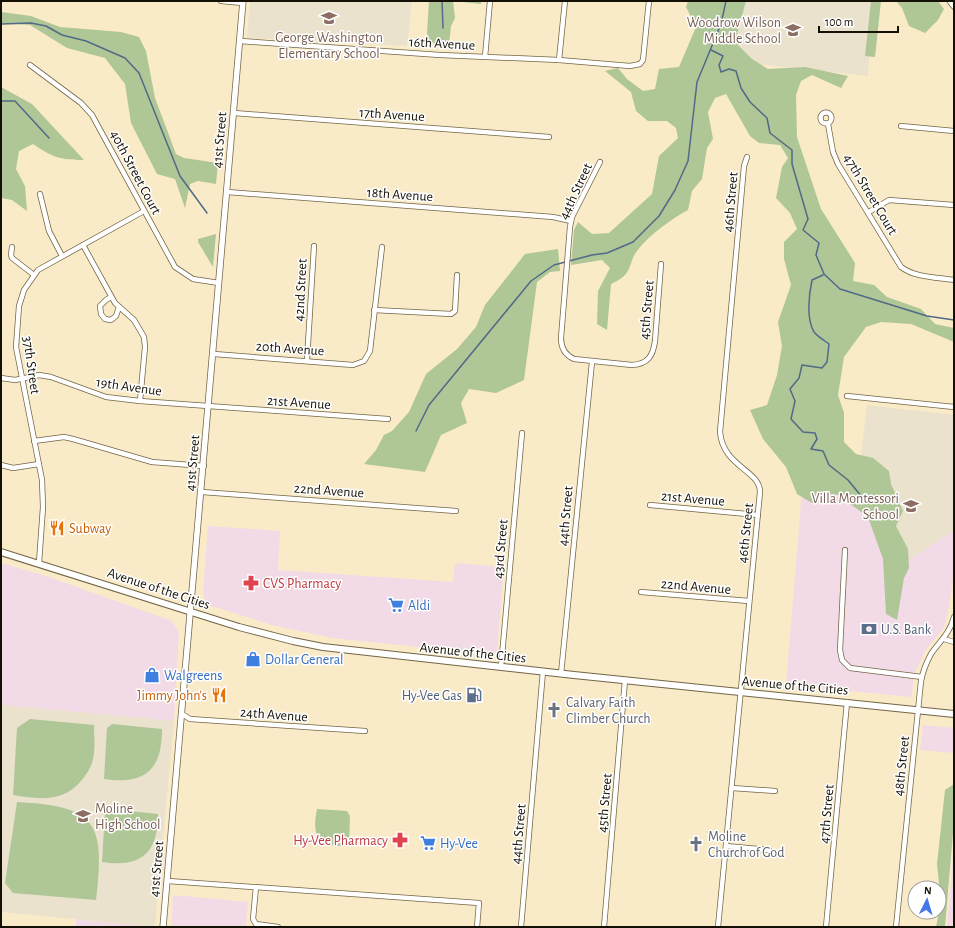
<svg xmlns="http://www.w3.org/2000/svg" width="955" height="928" font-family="'Alegreya Sans',sans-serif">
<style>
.commercial{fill:#f2dbe6}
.education{fill:#eae2cc}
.green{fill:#afc696}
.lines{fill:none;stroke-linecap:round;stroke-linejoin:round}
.stream{stroke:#516a87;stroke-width:1.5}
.minor-casing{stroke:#726546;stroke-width:6}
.tertiary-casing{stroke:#726546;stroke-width:7}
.secondary-casing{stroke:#726546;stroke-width:8}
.minor{stroke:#fff;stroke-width:4.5}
.tertiary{stroke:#fff;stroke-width:5.5}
.secondary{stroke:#fff;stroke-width:6}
.labels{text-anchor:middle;stroke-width:3;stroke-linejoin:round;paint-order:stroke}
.education-label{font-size:14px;fill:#785e54;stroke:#fff;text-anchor:end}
.street-label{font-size:14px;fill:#151004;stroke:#fff}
.food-label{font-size:14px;fill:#c56008;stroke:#fff;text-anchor:start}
.health-label{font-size:14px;fill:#be3a42;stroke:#fff;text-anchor:start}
.shop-label{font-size:14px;fill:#366cbe;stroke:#fff;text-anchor:start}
.service-label{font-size:14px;fill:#4e5e75;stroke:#fff;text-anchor:start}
.worship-label{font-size:14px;fill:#5b616d;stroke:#fff;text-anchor:start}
</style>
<rect width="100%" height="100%" fill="#faebc8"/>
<!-- commercial -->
<g class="commercial">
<path d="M 803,477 L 858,482 L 893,570 L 954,530 L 954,572 L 948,612 L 944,628 L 925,651 L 917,668 L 913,682 L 912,697 L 786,685 Z"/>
<path d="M 208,526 L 280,531 L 278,570 L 453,582 L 455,563 L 504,567 L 497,651 L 493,655 L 332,638 L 272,625 L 211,606 L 205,600 L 203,593 Z"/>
<path d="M 1,563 L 46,576 L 172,621 L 179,633 L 174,721 L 1,705 Z"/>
<path d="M 923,725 L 954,728 L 954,753 L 920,750 Z"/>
<path d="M 954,844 L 954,927 L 947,927 Z"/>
<path d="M 173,895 L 248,902 L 246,927 L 171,927 Z"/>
<path d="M 76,919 L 155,927 L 75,927 Z"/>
</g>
<!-- education -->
<g class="education">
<path d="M 250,1 L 412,1 L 407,46 L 250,38 L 247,36 Z"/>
<path d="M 717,1 L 873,1 L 868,76 L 712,59 Z"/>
<path d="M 867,405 L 954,415 L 954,530 L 893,570 L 858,482 Z"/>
<path d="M 1,705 L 174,721 L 155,927 L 1,912 Z"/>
</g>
<!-- green -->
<g class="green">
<path d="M 429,1 L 481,1 L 481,4 L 453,1 L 455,18 L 451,26 L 449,44 L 430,43 L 427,33 Z"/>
<path d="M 688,1 L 746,1 L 735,42 L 752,59 L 768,69 L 805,67 L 848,76 L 841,88 L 812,75 L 801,81 L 796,95 L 797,137 L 821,209 L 855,263 L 853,281 L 874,285 L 887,297 L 921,309 L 935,324 L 954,328 L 954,342 L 911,324 L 881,322 L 866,327 L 844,357 L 838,395 L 844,413 L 844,442 L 856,454 L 873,458 L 889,471 L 891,484 L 903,511 L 896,526 L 908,549 L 909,568 L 904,578 L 897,620 L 886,614 L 883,559 L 868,517 L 838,495 L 823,493 L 812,503 L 797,494 L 786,467 L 763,439 L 750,410 L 767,405 L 777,375 L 782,346 L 778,322 L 791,285 L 784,259 L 784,242 L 797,229 L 790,213 L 776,198 L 782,167 L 788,158 L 780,145 L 759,143 L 750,136 L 726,94 L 715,98 L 708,112 L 713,139 L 707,148 L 702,179 L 692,191 L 688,210 C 671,219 645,238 635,254 C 631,260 630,271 624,276 C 621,279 615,282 611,284 L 607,330 L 597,324 L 598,291 L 610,268 L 602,260 L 571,265 L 574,230 L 578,222 L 592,234 L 609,233 L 652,194 L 659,156 L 678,138 L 676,128 L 667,121 L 648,121 L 636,111 L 631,92 L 605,71 L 618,68 L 627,79 L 643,91 L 655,89 L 659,69 L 679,67 L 696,27 L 686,7 Z"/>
<path d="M 871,1 L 881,1 L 875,57 L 865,56 Z"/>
<path d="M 896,1 L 938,1 L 944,9 L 938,20 L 925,33 L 909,26 L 902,8 Z"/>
<path d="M 1,12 L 31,16 L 60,27 L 121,32 L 139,37 L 146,51 L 155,98 L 176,154 L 184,158 L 218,163 L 216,184 L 198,181 L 190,184 L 185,208 L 175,179 L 157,174 L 131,123 L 125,84 L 105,58 L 67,48 L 30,25 L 1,23 Z"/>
<path d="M 1,87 L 32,104 L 84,160 C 60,160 52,157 33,144 L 19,151 L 16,169 L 25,186 L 27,211 L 12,200 L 1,198 Z"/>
<path d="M 216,234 L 213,267 L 198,242 L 198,239 Z"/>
<path d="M 558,249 L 560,271 L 550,272 L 537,282 L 524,380 L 496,393 L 469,389 L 461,403 L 467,423 L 441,435 L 425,472 L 364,464 L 376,450 L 384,435 L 392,431 L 409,412 L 426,374 L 457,349 L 476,327 L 485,305 L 525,254 Z"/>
<path d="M 30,719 L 94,725 C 94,734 95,744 94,753 C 93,764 88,773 81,781 C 63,803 38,799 13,795 L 17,728 Z"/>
<path d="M 112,724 L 162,729 C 162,770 145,785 104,779 L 107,728 Z"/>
<path d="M 954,784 L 954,821 L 945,927 L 936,927 L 939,912 L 940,893 L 937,864 L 945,790 Z"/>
<path d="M 17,802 C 97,806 105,823 96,900 L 13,893 L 5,883 Z"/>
<path d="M 110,809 L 158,814 C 158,853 141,868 102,862 L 105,812 Z"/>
<path d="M 317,809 L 347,811 L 350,816 L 349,846 C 319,848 311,838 317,809 Z"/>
</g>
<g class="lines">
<!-- stream -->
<g class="stream">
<path d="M 442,1 L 443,28"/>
<path d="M 1,24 L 31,23 L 46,26 L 62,35 L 86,41 L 125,58 L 139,73 L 180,176 L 207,213"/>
<path d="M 711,50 L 723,56 L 719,65 L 721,72 L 729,69 L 736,71 L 741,88 L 750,102 L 767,118 L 770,133 L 792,150 L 792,164 L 808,219 L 803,230 L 819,243 L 816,255 L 824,274 L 840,289 L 927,316 L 954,320"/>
<path d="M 1,101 L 15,101 L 49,138"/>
<path d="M 823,275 L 812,280 C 809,294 806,319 814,332 C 817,336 825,341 829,344 L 827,362 L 822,368 L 802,365 L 799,378 L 790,389 L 795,401 L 791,419 L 803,432 L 815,433 L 817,439 L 811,449 L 823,451 L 829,465 L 848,480 L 862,497 L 874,498"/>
<path d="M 416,431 L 429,405 L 531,281 L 554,265 L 592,255 L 607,253 L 633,242 L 659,216 L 675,190 L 688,161 L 697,82 L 721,24 L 726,1"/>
</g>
<defs>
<g id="minor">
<path d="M 221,1 L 243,3"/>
<path d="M 240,41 L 440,55 L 559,60 L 630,66 L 640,64 L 643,60 L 649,1"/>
<path d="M 485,57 L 490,1"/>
<path d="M 559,60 L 565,1"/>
<path d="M 30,65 L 81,103 L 92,115 L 175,267 L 193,279 L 219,283"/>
<circle cx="826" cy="118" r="5.5"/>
<path d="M 234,113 L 549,137"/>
<path d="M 828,124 L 833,152 L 838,164 L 901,267 C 916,278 936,277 954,280"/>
<path d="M 901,126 L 954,131"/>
<path d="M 600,162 L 572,217 L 570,227 L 561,338 C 561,348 565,355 574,359 L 632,365 C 648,364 653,356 655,341 L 661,264"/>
<path d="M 227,192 L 553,217 L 571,221"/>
<path d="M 40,194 L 49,231 L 62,256"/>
<path d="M 869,212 L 889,200 L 954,205"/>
<path d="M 83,245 L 115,303 L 134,320 L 144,337 L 145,347 L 140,401"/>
<path d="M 12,247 L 11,255 L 12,258 L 34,275"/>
<path d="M 111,297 L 106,300 L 100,306 L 101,314 L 105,319 L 111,320 L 116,316 L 119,307"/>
<path d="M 374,310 L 451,314 L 455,311 L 457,275"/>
<path d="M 214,354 L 353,365 L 364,361 L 370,351 L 382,247"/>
<path d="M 307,360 L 314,246"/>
<path d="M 1,378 L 15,380 L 39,375 L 51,377 L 106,397 L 140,401 L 388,419"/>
<path d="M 847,396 L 954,407"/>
<path d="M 34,441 L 64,437 L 73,439 L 152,462 L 204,466"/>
<path d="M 1,465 L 13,468 L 39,464"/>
<path d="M 202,492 L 456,511"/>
<path d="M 650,505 L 758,515"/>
<path d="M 845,550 L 840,650 L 842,660 L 850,668 L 922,677"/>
<path d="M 39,563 L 43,507 L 42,480 L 16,347 L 19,306 L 24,290 L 38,270 L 144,211"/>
<path d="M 641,592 L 749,601"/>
<path d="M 944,639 L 954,642"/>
<path d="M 501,667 L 522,433"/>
<path d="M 561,674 L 592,362"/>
<path d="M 182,714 L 190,719 L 365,731"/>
<path d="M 732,788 L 775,791"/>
<path d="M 726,846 L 769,850"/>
<path d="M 168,881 L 479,903 L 477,927"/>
<path d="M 256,887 L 253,919 L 256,924 L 278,927"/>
<path d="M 521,927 L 543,671"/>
<path d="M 604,927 L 625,680"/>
<path d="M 718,927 L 760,492 C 760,470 723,467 720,432 L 744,166 L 747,157"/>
<path d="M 826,927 L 847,702"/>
<path d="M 896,927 L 921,681 C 923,671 926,663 931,654 C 940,641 950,633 954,617"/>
</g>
<g id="tertiary">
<path d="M 950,1 L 954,6"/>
<path d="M 163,927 L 243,1"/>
</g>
<path id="secondary" d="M 1,552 L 239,627 L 293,641 L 323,647 L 574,675 L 954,714"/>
</defs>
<!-- minor casing -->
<use href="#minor" class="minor-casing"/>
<!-- tertiary casing -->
<use href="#tertiary" class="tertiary-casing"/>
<!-- secondary casing -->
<use href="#secondary" class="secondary-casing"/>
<!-- minor -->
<use href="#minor" class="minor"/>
<!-- tertiary -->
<use href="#tertiary" class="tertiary"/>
<!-- secondary -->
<use href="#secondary" class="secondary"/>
</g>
<!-- icons -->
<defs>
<symbol id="school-bare" viewBox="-9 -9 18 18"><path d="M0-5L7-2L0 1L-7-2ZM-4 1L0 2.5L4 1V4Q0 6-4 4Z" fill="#8d6e63" stroke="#fff" stroke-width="2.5" paint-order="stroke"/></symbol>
<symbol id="restaurant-bare" viewBox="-9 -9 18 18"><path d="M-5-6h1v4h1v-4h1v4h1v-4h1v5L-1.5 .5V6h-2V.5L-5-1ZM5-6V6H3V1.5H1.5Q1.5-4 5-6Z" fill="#e8710a" stroke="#fff" stroke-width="2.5" paint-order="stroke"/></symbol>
<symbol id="pharmacy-bare" viewBox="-9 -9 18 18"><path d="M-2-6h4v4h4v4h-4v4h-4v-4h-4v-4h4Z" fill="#e0444e" stroke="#fff" stroke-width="2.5" paint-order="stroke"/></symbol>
<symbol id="supermarket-bare" viewBox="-9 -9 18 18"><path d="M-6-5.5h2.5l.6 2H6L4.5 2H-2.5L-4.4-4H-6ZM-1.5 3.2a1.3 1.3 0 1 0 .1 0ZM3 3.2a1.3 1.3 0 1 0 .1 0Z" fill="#3f7fe0" stroke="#fff" stroke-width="2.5" paint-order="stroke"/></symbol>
<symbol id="bank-bare" viewBox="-9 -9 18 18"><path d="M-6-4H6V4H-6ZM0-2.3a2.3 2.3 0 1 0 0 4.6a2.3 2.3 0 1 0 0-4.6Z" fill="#5c6f8a" stroke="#fff" stroke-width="2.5" paint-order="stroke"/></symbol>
<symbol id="shop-bare" viewBox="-9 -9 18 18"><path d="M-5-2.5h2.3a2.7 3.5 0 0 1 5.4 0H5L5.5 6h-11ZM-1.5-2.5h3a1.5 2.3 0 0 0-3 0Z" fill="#3f7fe0" stroke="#fff" stroke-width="2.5" paint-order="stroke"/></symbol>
<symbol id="fuel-bare" viewBox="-9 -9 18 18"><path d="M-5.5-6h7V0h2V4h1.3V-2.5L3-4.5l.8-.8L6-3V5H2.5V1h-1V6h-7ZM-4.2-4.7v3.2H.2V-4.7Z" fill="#5c6f8a" stroke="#fff" stroke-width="2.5" paint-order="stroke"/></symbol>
<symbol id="church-bare" viewBox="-9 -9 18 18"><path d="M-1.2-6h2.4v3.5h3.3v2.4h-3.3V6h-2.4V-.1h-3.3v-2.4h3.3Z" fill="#6b7280" stroke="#fff" stroke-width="2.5" paint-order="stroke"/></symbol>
</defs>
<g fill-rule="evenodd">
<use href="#school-bare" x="318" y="7" width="22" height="22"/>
<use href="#school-bare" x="782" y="19" width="22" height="22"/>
<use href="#school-bare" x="900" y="495" width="22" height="22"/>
<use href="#restaurant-bare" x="46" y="517" width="22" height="22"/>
<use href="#pharmacy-bare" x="240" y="572" width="22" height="22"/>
<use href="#supermarket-bare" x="385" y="594" width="22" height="22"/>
<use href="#bank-bare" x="858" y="618" width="22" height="22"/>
<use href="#shop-bare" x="242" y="648" width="22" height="22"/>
<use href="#shop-bare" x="141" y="664" width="22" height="22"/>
<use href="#restaurant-bare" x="208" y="684" width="22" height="22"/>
<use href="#fuel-bare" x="463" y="684" width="22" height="22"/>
<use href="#church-bare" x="543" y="699" width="22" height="22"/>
<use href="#school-bare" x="72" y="805" width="22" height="22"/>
<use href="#pharmacy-bare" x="389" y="829" width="22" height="22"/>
<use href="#supermarket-bare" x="417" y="832" width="22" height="22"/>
<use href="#church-bare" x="685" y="833" width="22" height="22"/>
</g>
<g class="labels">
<!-- education labels -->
<g class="education-label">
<text x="781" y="27">Woodrow Wilson<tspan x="781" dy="16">Middle School</tspan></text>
<text x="329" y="42" text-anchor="middle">George Washington<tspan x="329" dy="16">Elementary School</tspan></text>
<text x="899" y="503">Villa Montessori<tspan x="899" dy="16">School</tspan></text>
<text x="95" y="813" text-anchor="start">Moline<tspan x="95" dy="16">High School</tspan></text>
</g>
<!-- street labels -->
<g class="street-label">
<text transform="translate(442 43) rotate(3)" y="5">16th Avenue</text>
<text transform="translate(392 114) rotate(4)" y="5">17th Avenue</text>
<text transform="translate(219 140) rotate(-85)" y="5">41st Street</text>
<text transform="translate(136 172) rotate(62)" y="5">40th Street Court</text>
<text transform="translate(575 191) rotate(-65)" y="5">44th Street</text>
<text transform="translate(400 194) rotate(4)" y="5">18th Avenue</text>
<text transform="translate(871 194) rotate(59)" y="5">47th Street Court</text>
<text transform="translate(730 202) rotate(-85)" y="5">46th Street</text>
<text transform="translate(300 290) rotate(-87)" y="5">42nd Street</text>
<text transform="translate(646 310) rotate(-85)" y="5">45th Street</text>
<text transform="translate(290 348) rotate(4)" y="5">20th Avenue</text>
<text transform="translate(32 365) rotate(82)" y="5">37th Street</text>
<text transform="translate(129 386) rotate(8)" y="5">19th Avenue</text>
<text transform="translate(299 402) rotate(4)" y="5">21st Avenue</text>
<text transform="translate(192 463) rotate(-85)" y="5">41st Street</text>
<text transform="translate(329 490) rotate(4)" y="5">22nd Avenue</text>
<text transform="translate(693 498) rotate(5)" y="5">21st Avenue</text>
<text transform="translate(565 516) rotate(-85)" y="5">44th Street</text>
<text transform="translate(745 533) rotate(-84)" y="5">46th Street</text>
<text transform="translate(500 549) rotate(-85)" y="5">43rd Street</text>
<text transform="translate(696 586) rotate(5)" y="5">22nd Avenue</text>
<text transform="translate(159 588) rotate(18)" y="5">Avenue of the Cities</text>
<text transform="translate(473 652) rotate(6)" y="5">Avenue of the Cities</text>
<text transform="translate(795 685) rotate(5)" y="5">Avenue of the Cities</text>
<text transform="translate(274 714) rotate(4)" y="5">24th Avenue</text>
<text transform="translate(901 766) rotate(-84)" y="5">48th Street</text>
<text transform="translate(604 803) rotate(-85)" y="5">45th Street</text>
<text transform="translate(826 814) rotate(-85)" y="5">47th Street</text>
<text transform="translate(518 834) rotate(-85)" y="5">44th Street</text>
<text transform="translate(156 869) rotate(-85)" y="5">41st Street</text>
</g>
<!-- food labels -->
<g class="food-label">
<text x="69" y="533">Subway</text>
<text x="207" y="700" text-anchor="end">Jimmy John's</text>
</g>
<!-- health labels -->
<g class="health-label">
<text x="263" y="588">CVS Pharmacy</text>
<text x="388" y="845" text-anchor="end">Hy-Vee Pharmacy</text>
</g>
<!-- shop labels -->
<g class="shop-label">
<text x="408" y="610">Aldi</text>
<text x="265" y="664">Dollar General</text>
<text x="164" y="680">Walgreens</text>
<text x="440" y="848">Hy-Vee</text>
</g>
<!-- service labels -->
<g class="service-label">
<text x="881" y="634">U.S. Bank</text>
<text x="462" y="700" text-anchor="end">Hy-Vee Gas</text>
</g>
<!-- worship labels -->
<g class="worship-label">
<text x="566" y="707">Calvary Faith<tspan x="566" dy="16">Climber Church</tspan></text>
<text x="708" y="841">Moline<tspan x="708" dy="16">Church of God</tspan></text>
</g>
</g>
<!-- border -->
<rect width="955" height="928" fill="none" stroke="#151004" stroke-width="4"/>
<!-- north arrow -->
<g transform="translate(927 900) rotate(5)"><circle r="19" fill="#ffffff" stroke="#a19f9b"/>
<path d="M0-3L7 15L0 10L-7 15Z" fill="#4677e8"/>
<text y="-6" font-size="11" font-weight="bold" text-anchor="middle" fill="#151004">N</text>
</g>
<!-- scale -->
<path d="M819 26v6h79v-6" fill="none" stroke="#151004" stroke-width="2"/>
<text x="825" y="26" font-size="12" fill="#151004" stroke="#ffffff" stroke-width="3" paint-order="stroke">100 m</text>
</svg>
